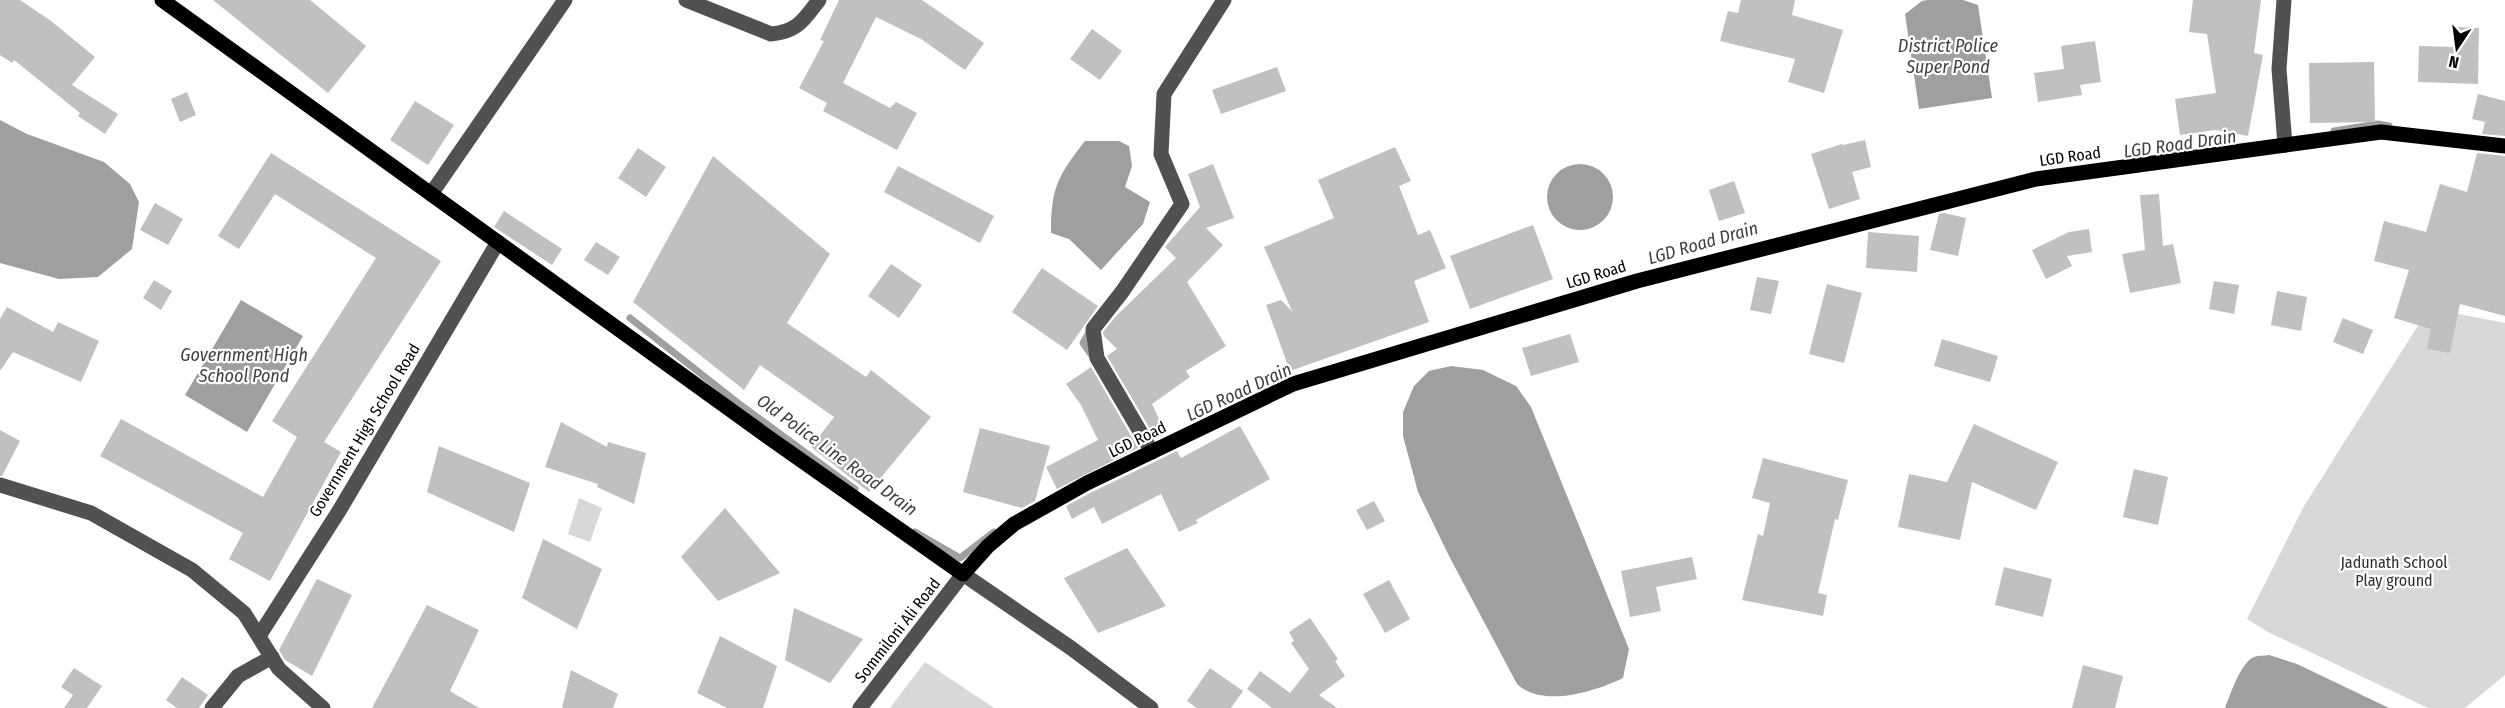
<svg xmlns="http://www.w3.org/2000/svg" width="2505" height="708" font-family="'Fira Sans Condensed',sans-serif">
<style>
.green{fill:#d8d8d8}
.water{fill:#9f9f9f}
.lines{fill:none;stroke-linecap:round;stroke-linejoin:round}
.stream{stroke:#9f9f9f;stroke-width:7}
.building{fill:#c0c0c0}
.minor{stroke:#515151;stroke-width:15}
.major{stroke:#000;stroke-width:15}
.labels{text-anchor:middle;stroke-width:4.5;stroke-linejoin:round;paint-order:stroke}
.street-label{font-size:16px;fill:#000;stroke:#fff}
.park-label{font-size:16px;fill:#2f2f2f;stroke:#fff}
.water-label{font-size:18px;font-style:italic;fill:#404040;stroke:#fff}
</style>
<rect width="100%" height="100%" fill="#fff"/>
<!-- green -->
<g class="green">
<path d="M 2429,308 L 2505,323 L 2505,675 L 2465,708 L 2428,708 L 2268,632 L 2247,619 L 2304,506 Z"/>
<path d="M 579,498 L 602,508 L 590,542 L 568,534 Z"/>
<path d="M 925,662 L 994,708 L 890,708 Z"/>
</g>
<!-- water -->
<g class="water">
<path d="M 1927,0 L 1963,0 L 1978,5 L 1992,98 L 1919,109 L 1905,14 L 1922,1 Z"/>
<path d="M 0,120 L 27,134 L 104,162 L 130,184 L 139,202 L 132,249 L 98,277 L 59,279 L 0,263 Z"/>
<path d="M 1085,141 L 1119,141 L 1129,146 L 1132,166 L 1125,187 L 1150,202 L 1143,224 L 1101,270 L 1069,239 L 1051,233 C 1051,187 1058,176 1085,141 Z"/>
<circle cx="1580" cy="197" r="33"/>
<path d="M 241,300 L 303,336 L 247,432 L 185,395 Z"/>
<path d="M 1451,366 L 1483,370 L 1516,386 L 1531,407 L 1629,649 L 1623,678 C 1594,692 1542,708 1517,684 L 1449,556 L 1418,492 L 1403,436 L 1403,412 L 1414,386 L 1429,371 Z"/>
<path d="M 2269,655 L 2297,664 L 2389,708 L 2225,708 C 2230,695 2241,662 2254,657 C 2259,655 2265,656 2269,655 Z"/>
</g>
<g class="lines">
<!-- stream -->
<g class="stream">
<path d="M 2334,131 L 2378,124 L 2389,126"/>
<path d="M 630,318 L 738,403 L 855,489"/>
<path d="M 1091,329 L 1083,343 L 1093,357"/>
<path d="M 915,532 L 960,558 L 994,532"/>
</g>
</g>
<!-- building -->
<g class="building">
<path d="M 0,0 L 20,0 L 51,21 L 95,57 L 72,85 L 118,114 L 105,134 L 78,116 L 80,113 L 14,60 L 12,63 L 0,55 Z"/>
<path d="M 213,0 L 310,0 L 366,46 L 328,93 Z"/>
<path d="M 839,0 L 922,0 L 984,43 L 965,70 L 921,39 L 876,17 L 843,83 L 890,108 L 896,102 L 917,113 L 897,150 L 823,111 L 827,103 L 799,88 L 824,41 L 820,40 Z"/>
<path d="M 1741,0 L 1795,0 L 1792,15 L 1843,30 L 1824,93 L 1788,82 L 1795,59 L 1720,41 L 1728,11 L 1738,13 Z"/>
<path d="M 2193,0 L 2261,0 L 2254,53 L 2263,55 L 2248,136 L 2215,130 L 2180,135 L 2175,99 L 2216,93 L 2207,34 L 2189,32 Z"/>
<path d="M 2456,27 L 2479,28 L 2478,84 L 2418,82 L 2419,46 L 2456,47 Z"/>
<path d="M 1092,29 L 1122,51 L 1100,80 L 1070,59 Z"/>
<path d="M 2095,41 L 2101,82 L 2080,85 L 2082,95 L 2038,102 L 2034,73 L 2064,69 L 2061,46 Z"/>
<path d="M 2374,62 L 2375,122 L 2310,123 L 2309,63 Z"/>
<path d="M 1277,67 L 1286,91 L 1221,114 L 1212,90 Z"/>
<path d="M 187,92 L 196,115 L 180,122 L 171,99 Z"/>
<path d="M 2478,94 L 2505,101 L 2505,136 L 2482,134 L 2485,122 L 2472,119 Z"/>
<path d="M 415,101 L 454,125 L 428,165 L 390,140 Z"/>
<path d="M 1865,140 L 1871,167 L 1852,172 L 1860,199 L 1829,209 L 1811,154 L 1842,144 L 1843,145 Z"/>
<path d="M 1395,147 L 1411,181 L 1399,186 L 1418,235 L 1430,230 L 1446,268 L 1414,281 L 1429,322 L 1290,371 L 1266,305 L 1281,300 L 1292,311 L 1264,247 L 1334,218 L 1318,180 Z"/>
<path d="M 638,148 L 666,167 L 646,197 L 618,178 Z"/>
<path d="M 271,153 L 441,261 L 324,442 L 341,452 L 270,581 L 229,559 L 243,533 L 100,456 L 121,419 L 263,497 L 297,437 L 272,421 L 376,258 L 275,194 L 239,249 L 218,236 Z"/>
<path d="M 2477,153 L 2505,156 L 2505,316 L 2460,304 L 2450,353 L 2427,349 L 2431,329 L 2394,318 L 2409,270 L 2374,261 L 2384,221 L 2426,232 L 2440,184 L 2467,192 Z"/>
<path d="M 713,156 L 830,254 L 787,323 L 866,377 L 871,370 L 931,417 L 869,492 L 811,447 L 834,417 L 760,365 L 744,390 L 633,302 Z"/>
<path d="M 1213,164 L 1234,218 L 1206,228 L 1223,245 L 1187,282 L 1226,346 L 1186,371 L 1190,377 L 1152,404 L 1166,434 L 1156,439 L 1107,356 L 1117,349 L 1104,336 L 1103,332 L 1115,317 L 1176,258 L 1165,247 L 1200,207 L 1188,174 Z"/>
<path d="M 898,166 L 994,216 L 980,243 L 884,192 Z"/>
<path d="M 1734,181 L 1745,213 L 1719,221 L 1709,190 Z"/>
<path d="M 2159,194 L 2163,246 L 2173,244 L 2181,283 L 2130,293 L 2122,254 L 2145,250 L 2140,195 Z"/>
<path d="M 155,203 L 183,219 L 168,245 L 140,230 Z"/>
<path d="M 504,211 L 562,249 L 552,265 L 494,227 Z"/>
<path d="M 1944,213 L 1966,218 L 1958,256 L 1930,250 L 1939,214 Z"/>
<path d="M 1533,225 L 1553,279 L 1470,309 L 1450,256 Z"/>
<path d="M 2089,229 L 2092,252 L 2067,256 L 2072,266 L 2046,279 L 2032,250 L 2069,232 Z"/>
<path d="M 1868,232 L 1919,236 L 1917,272 L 1866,268 Z"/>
<path d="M 596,242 L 620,257 L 608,275 L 584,260 Z"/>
<path d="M 891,264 L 922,285 L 899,318 L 868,296 Z"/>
<path d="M 1042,268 L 1098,306 L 1067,350 L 1012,312 Z"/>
<path d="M 1757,277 L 1779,281 L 1771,314 L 1750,310 Z"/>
<path d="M 154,280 L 172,291 L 161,310 L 143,298 Z"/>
<path d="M 2214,281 L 2239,285 L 2234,314 L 2209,309 Z"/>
<path d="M 1827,284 L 1862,293 L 1844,363 L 1809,354 Z"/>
<path d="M 2277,291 L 2307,297 L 2301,331 L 2271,325 Z"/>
<path d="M 7,307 L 53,332 L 58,322 L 99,341 L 81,382 L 13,352 L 0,371 L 0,319 Z"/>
<path d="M 2343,318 L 2373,330 L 2363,354 L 2333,342 Z"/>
<path d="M 1570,334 L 1579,362 L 1531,376 L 1522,348 Z"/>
<path d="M 1942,339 L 1998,356 L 1990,382 L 1934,366 Z"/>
<path d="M 1091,367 L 1138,448 L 1057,489 L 1046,467 L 1098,440 L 1081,405 L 1066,384 Z"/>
<path d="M 561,422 L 607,447 L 608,442 L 646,453 L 634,504 L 597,487 L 598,484 L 545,467 Z"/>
<path d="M 1974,424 L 2058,462 L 2036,510 L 1972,482 L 1960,540 L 1898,527 L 1909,474 L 1947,482 Z"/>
<path d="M 1240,426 L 1270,479 L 1196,520 L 1198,523 L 1179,532 L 1161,494 L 1102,524 L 1094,507 L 1072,519 L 1066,506 L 1092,492 L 1177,451 L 1181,458 Z"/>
<path d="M 980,428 L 1050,446 L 1035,501 L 1022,508 L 963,492 Z"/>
<path d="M 0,430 L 20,441 L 2,476 L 0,476 Z"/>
<path d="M 439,446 L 530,483 L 514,532 L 427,492 Z"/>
<path d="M 1763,458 L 1848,480 L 1838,520 L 1835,519 L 1818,593 L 1827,595 L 1823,616 L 1742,600 L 1758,534 L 1763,536 L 1770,503 L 1752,498 Z"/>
<path d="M 2134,469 L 2168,477 L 2158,525 L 2123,517 Z"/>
<path d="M 1374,501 L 1385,521 L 1367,530 L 1356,510 Z"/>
<path d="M 725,508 L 780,573 L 718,601 L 681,557 Z"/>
<path d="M 543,539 L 602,569 L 577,629 L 522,598 Z"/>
<path d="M 1127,548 L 1166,606 L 1098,633 L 1064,578 Z"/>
<path d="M 1692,557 L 1697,579 L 1656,587 L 1661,611 L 1630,617 L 1621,571 Z"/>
<path d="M 2004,567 L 2052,579 L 2043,617 L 1995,605 Z"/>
<path d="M 317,579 L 352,595 L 312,676 L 285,660 L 279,650 Z"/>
<path d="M 1389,580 L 1410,619 L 1385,633 L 1363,594 Z"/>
<path d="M 427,605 L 479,630 L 450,691 L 479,708 L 372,708 Z"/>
<path d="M 794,608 L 863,639 L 830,683 L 785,660 Z"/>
<path d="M 1310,618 L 1338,659 L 1335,661 L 1345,676 L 1319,695 L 1337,708 L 1272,708 L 1247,689 L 1260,671 L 1290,693 L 1309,669 L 1291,643 L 1294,641 L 1289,632 Z"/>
<path d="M 720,636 L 777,666 L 763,708 L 727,708 L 697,693 Z"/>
<path d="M 2083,665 L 2123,676 L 2115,708 L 2072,708 Z"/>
<path d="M 74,668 L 102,686 L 87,708 L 64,708 L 73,695 L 61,687 Z"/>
<path d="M 1210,668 L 1243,691 L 1231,708 L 1197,708 L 1187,701 Z"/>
<path d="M 571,670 L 618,694 L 613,708 L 562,708 Z"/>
<path d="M 182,677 L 208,695 L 199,708 L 177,708 L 166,700 Z"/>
</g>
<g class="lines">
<!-- minor -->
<g class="minor">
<path d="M 686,0 L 771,34 C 798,32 804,19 819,0"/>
<path d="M 2284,0 L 2279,69 L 2285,145"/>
<path d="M 431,194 L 565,0"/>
<path d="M 1152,452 L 1097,358 L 1093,329 L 1122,292 L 1182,204 L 1161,154 L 1164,94 L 1224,0"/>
<path d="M 0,485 L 91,513 L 192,570 L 244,613 L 279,669 L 323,708"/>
<path d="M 259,636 L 339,511 L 498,242"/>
<path d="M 212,708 L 238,676 L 272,657"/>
<path d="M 860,708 L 963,574 L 1071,648 L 1151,708"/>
</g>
<!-- major -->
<path class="major" d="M 162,0 L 768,437 L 963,574 L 988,546 L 1014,524 L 1087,483 L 1293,384 L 1637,281 L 2036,179 L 2381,132 L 2505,146"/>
</g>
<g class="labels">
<!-- street labels -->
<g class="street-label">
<text transform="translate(2070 156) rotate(-8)" y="6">LGD Road</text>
<text transform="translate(1596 274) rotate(-17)" y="6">LGD Road</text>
<text transform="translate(364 430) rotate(-59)" y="6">Government High School Road</text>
<text transform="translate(1137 439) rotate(-26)" y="6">LGD Road</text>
<text transform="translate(897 630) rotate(-52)" y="6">Sommiloni Ali Road</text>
</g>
<!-- park labels -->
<g class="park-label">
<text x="2394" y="568">Jadunath School<tspan x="2394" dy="18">Play ground</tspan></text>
</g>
<!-- water labels -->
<g class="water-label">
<text x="1948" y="52">District Police<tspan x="1948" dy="21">Super Pond</tspan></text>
<text transform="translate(2180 144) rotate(-8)" y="6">LGD Road Drain</text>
<text transform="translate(1703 243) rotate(-16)" y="6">LGD Road Drain</text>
<text x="244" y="361">Government High<tspan x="244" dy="21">School Pond</tspan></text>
<text transform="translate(1239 392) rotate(-25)" y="6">LGD Road Drain</text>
<text transform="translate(837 455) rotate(36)" y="6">Old Police Line Road Drain</text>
</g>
</g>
<!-- north arrow -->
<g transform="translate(2457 48) rotate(193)" stroke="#ffffff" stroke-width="4.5" paint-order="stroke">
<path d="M0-4.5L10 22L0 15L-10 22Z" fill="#000000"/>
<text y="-9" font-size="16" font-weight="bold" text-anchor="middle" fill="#000000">N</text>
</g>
</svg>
